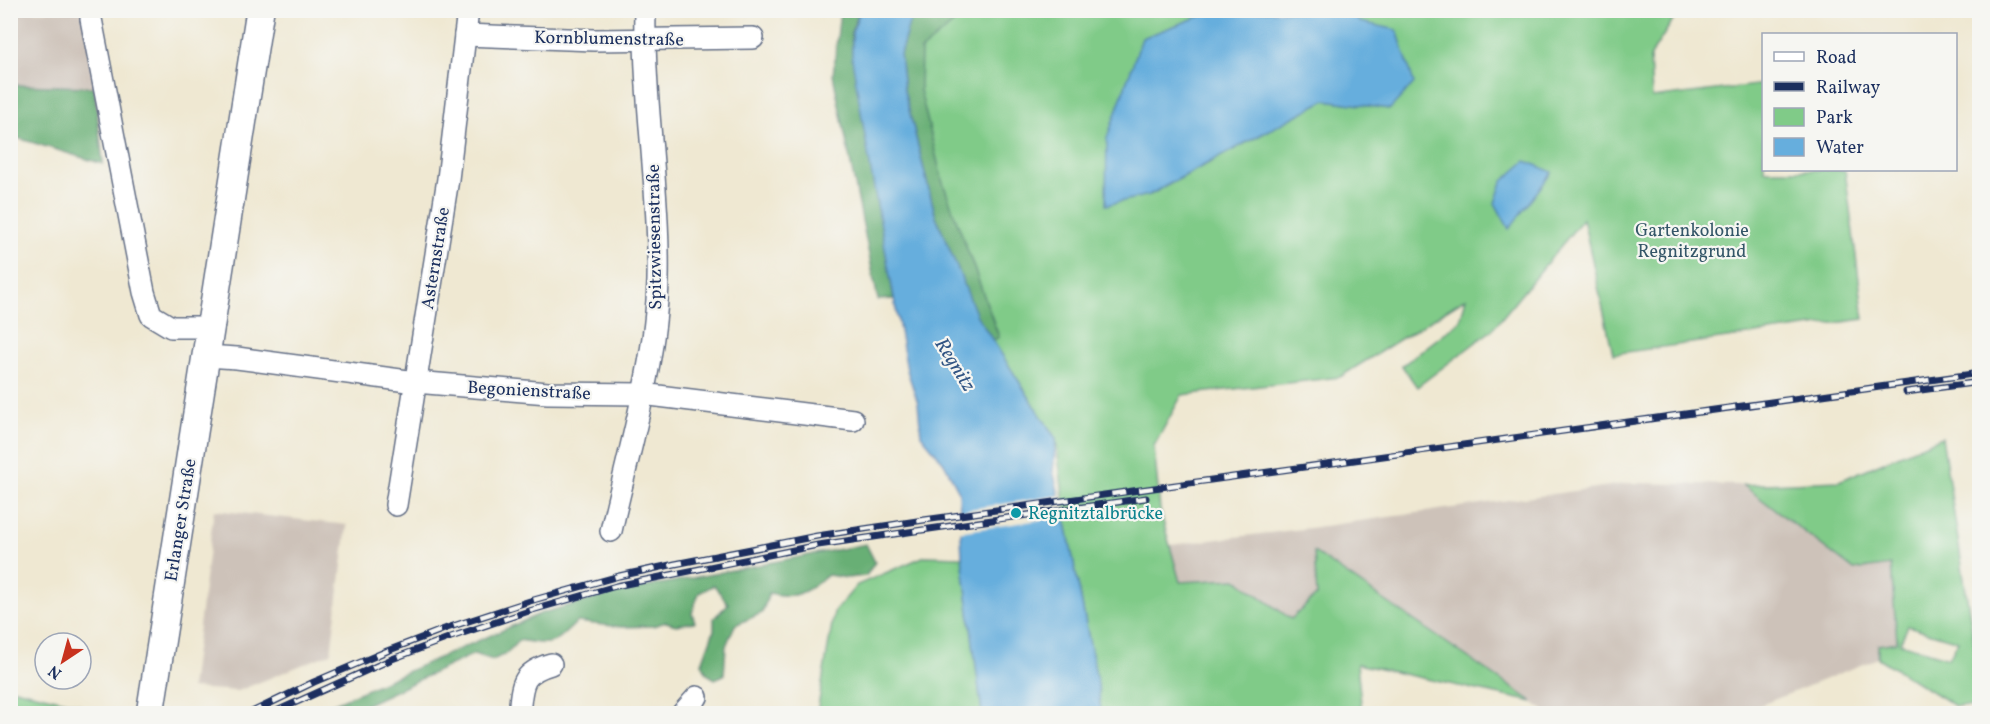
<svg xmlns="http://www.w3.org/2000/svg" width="1990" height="724" font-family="Vollkorn,serif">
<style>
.industrial{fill:#cdc2b9}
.green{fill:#80cb88;stroke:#4e7d73;stroke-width:1.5;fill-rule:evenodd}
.forest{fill:#68af74;stroke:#426f69;stroke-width:1.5}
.water{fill:#66aedd;stroke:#406e9e;stroke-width:1.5}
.pier{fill:#efe8d2}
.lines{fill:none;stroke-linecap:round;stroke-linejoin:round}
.minor-casing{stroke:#657087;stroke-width:24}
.major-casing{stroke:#657087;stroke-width:30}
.minor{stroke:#fff;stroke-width:21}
.major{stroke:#fff;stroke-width:27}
.rail-casing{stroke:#1b2f5e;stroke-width:7}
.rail{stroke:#f6f6f2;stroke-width:4.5;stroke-dasharray:14;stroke-linecap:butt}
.culture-dot{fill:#0f9aa8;stroke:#f6f6f2;stroke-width:2}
.labels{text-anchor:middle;stroke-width:4.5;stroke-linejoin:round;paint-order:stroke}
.street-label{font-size:18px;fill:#1b2f5e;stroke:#f6f6f2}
.park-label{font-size:18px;fill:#345668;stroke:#f6f6f2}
.culture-label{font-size:18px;fill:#0d838f;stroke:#f6f6f2;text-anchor:start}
.water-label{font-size:20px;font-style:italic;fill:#325584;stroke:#f6f6f2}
</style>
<rect width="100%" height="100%" fill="#f6f6f2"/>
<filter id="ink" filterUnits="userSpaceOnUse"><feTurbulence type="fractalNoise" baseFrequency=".0167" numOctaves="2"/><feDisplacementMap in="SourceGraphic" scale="12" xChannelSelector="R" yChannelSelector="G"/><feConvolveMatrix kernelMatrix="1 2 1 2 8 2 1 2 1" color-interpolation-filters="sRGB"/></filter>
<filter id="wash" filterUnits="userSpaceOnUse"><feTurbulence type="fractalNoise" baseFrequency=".008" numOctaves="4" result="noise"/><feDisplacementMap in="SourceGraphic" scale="24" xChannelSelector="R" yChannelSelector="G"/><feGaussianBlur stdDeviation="1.35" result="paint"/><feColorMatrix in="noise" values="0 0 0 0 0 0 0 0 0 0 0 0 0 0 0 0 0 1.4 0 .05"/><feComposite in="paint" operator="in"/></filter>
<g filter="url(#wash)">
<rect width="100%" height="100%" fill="#efe8d2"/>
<!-- industrial -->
<g class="industrial">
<path d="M 10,11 L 109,11 L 90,14 L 104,165 L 11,137 Z"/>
<path d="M 1631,483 L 1743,485 L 1854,570 L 1891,565 L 1897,642 L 1879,645 L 1878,658 L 1741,713 L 1548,713 L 1314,553 L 1317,595 L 1291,619 L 1236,579 L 1180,582 L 1170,545 L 1310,528 Z"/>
<path d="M 214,510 L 347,525 L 331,653 L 238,691 L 191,688 Z"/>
</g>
<!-- green -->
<g class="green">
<path d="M 924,11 L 1214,11 L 1142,38 L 1150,195 L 1325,100 L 1390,109 L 1360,22 L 1348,11 L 1679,11 L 1650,56 L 1652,98 L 1763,84 L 1764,170 L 1845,170 L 1864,319 L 1613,354 L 1583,219 L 1492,330 L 1417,387 L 1402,366 L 1460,321 L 1466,298 L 1340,377 L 1182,395 L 1154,446 L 1160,510 L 1180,582 L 1236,579 L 1291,619 L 1317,595 L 1314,552 L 1533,702 L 1357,664 L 1362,713 L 1101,713 L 1098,685 L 1067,528 L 1056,439 L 977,316 L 935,214 L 904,90 L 909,23 Z"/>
<path d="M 1942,437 L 1979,675 L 1979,707 L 1955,706 L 1878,658 L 1878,645 L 1897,642 L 1891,565 L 1854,570 L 1743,485 L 1839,481 ZM 1908,626 L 1958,641 L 1949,658 L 1900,643 Z"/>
<path d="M 925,556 L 962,557 L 982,713 L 817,713 L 834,612 L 857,585 Z"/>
<path d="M 11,688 L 81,705 L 82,713 L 11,713 Z"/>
</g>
<!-- forest -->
<g class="forest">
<path d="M 840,11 L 859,11 L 851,32 L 853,59 L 894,299 L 878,300 L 833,75 Z"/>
<path d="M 924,11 L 969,11 L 921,50 L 920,90 L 942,180 L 999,337 L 992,341 L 977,317 L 935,214 L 904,90 L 900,54 L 909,23 Z"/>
<path d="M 11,85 L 94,87 L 103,164 L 11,136 Z"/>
<path d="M 866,544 L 875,562 L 866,576 L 847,578 L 828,575 C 806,592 798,600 769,593 L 762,613 L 735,625 L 726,646 L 724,675 L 715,679 L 707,674 L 702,663 L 714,630 L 714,618 L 728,604 L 714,585 L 699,593 L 692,613 L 695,622 L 676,625 L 666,622 L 653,626 L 622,627 L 577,622 C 551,646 555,646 519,640 L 507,653 L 493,660 L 474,654 L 348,713 L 312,713 L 542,613 L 620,592 Z"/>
</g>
<!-- water -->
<g class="water">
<path d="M 860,11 L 924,11 L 909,23 L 900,54 L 904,90 L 935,214 L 977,316 L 1056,439 L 1053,471 L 1067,528 L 1098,685 L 1101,713 L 982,713 L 962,557 L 959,492 L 944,463 L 921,435 L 918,403 L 907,370 L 871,171 L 852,59 L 852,32 Z"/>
<path d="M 1214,11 L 1348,11 L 1360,22 L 1397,30 L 1414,83 L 1390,109 L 1325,100 L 1149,195 L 1106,205 L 1107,138 L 1142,38 Z"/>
<path d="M 1526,161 L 1552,172 L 1509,229 L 1495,203 L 1502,182 Z"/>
</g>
<!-- pier -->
<path class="pier" d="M 1062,495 L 1067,516 L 958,532 L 957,511 Z"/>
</g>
<g filter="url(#ink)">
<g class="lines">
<defs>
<g id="minor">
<path d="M 91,19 L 144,292 L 151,315 L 171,327 L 210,327"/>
<path d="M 465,35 L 594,40 L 753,38"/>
<path d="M 206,356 L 237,358 L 415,382 L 548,393 L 642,394 L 853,420"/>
<path d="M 396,505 L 448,179 L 468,10"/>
<path d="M 611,531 C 629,450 656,362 658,280 C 660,190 643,100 645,10"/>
<path d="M 519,714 C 522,686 520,673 551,664"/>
<path d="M 682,714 L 697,697"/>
</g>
<path id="major" d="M 150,714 L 260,10"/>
</defs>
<!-- minor casing -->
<use href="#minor" class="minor-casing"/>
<!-- major casing -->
<use href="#major" class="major-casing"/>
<!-- minor -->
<use href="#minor" class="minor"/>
<!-- major -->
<use href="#major" class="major"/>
<defs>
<g id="rail">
<path d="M 1906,392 L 1980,382"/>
<path d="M 248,714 L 314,682 L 387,651 L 447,628 L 530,601 L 619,576 L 675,564 L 817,536 L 924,520 L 1980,373"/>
<path d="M 270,714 L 392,659 L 451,637 L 529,611 L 616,586 L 818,545 L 1146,498"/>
</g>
</defs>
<!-- rail casing -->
<use href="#rail" class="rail-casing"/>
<!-- rail -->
<use href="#rail" class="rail"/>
</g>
</g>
<!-- markers -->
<circle class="culture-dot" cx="1016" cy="513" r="6"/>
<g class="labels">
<!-- street labels -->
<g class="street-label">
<text transform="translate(609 38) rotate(1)" y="6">Kornblumenstraße</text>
<text transform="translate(654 237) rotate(-91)" y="6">Spitzwiesenstraße</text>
<text transform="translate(435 258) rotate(-81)" y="6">Asternstraße</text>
<text transform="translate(529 390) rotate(3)" y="6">Begonienstraße</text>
<text transform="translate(180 520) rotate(-81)" y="6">Erlanger Straße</text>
</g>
<!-- park labels -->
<g class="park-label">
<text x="1692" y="236">Gartenkolonie<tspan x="1692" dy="21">Regnitzgrund</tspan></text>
</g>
<!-- culture labels -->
<g class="culture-label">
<text x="1028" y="519">Regnitztalbrücke</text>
</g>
<!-- water labels -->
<g class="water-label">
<text transform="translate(956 364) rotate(58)" y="7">Regnitz</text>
</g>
</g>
<!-- margin -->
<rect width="1990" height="724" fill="none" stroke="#f6f6f2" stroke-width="36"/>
<!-- legend -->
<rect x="1762" y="33" width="195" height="138" fill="#f6f6f2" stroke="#9ea6b7" stroke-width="1.5"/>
<rect x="1774" y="52" width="30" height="9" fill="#ffffff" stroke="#9ea6b7" stroke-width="1.5"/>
<text x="1816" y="63" font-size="18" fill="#1b2f5e">Road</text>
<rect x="1774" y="82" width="30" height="9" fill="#1b2f5e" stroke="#9ea6b7" stroke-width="1.5"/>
<text x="1816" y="93" font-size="18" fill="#1b2f5e">Railway</text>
<rect x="1774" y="108" width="30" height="18" fill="#80cb88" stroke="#9ea6b7" stroke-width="1.5"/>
<text x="1816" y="123" font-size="18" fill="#1b2f5e">Park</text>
<rect x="1774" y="138" width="30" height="18" fill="#66aedd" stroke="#9ea6b7" stroke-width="1.5"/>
<text x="1816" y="153" font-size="18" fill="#1b2f5e">Water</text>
<!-- north arrow -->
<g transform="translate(63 661) rotate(216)"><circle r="28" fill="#f6f6f2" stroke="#9ea6b7" stroke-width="1.5"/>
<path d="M0-4.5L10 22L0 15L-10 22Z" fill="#c8321e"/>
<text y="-9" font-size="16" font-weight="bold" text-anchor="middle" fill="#1b2f5e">N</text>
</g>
</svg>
